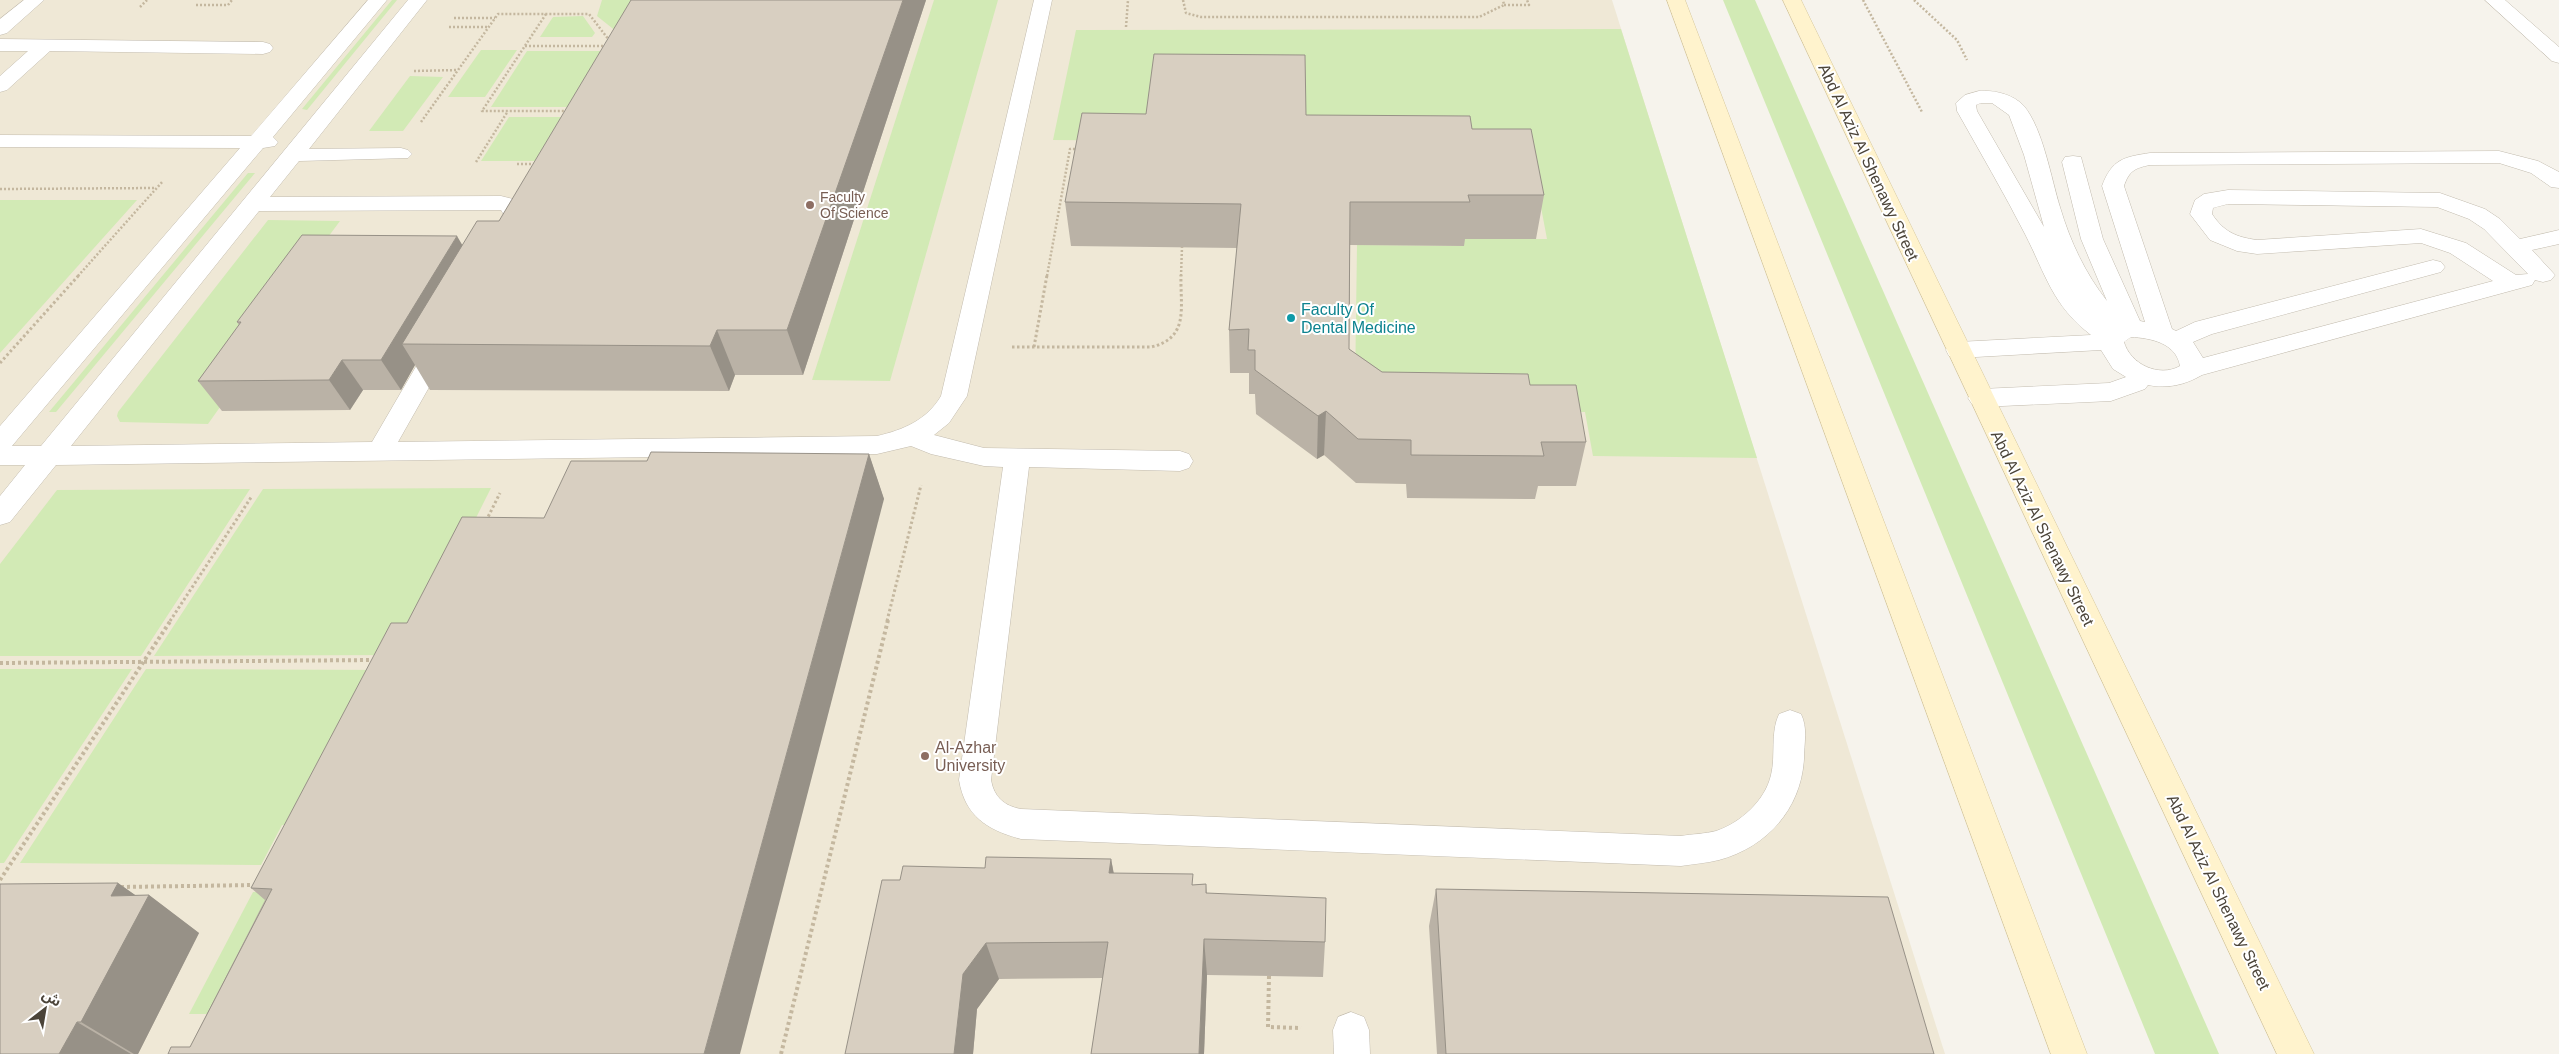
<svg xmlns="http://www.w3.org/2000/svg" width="2559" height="1054" font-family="Arial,'Noto Sans Arabic',sans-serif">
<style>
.education{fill:#efe8d6}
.green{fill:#d2eab5}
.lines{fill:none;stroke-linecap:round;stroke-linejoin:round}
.lane-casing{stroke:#c2bbae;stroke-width:1}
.secondary-casing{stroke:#d6c79b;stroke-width:1}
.path-far2{stroke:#c4b79f;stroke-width:2.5;stroke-dasharray:2 2;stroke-linecap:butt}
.path-far1{stroke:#c4b79f;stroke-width:3;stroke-dasharray:2.5 2.5;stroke-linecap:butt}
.path{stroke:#c4b79f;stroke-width:4;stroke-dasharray:3 3;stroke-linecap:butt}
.lane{fill:#fff;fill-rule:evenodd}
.secondary{fill:#fff3cd;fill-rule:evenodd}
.wall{fill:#bab2a6}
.shaded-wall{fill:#979187}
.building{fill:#d8cfc1;stroke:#979187}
.education-dot{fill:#8d6e63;stroke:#fff;stroke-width:2}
.culture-dot{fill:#0f9aa8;stroke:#fff;stroke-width:2}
.labels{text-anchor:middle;stroke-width:4;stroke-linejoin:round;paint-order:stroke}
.far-education-label{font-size:14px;fill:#785e54;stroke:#fff;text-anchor:start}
.street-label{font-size:16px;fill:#4b4439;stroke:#fff}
.culture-label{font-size:16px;fill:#0d838f;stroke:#fff;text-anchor:start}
.education-label{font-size:16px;fill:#785e54;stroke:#fff;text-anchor:start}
</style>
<rect width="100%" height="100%" fill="#f6f3ec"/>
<!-- education -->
<path class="education" d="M 0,0 L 1612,0 L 1945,1054 L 0,1054 Z"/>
<!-- green -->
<g class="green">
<path d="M 392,0 L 397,0 L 307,110 L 302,109 Z"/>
<path d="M 602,0 L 654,0 L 617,32 L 597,16 Z"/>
<path d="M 934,0 L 998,0 L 890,381 L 812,380 Z"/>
<path d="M 1723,0 L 1755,0 L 2219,1054 L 2155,1054 Z"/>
<path d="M 583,16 L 595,33 L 592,37 L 540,37 L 553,17 Z"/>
<path d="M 1621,29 L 1757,458 L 1593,456 L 1585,412 L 1382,410 L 1355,389 L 1357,245 L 1464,246 L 1463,239 L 1547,239 L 1529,144 L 1053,140 L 1076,30 Z"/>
<path d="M 481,50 L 517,50 L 485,97 L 448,97 Z"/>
<path d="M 527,51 L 620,51 L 588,107 L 491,107 Z"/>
<path d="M 410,76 L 443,77 L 403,131 L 369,131 Z"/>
<path d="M 509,117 L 582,117 L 556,161 L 481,161 Z"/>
<path d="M 248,173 L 255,173 L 56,412 L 49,412 Z"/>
<path d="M 0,200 L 137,200 L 0,353 Z"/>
<path d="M 268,220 L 340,221 L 311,260 L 259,352 L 208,424 L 120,422 L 117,416 L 118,412 Z"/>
<path d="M 491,488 L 407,655 L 154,656 L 263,489 Z"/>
<path d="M 250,489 L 141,656 L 0,656 L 0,564 L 57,490 Z"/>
<path d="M 0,669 L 132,669 L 4,863 L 0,863 Z"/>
<path d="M 146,669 L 400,670 L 321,825 L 282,825 L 261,865 L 20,863 Z"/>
<path d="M 253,892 L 287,892 L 225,1014 L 189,1014 Z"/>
</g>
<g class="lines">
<defs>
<g id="lane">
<path d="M 24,0 L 44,0 L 7,33 L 0,35 L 0,19 Z"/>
<path d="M 368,0 L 387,0 L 273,137 L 278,142 L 275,146 L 263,148 L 12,446 L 41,446 L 408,0 L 427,0 L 309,149 L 401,148 L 408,150 L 412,154 L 408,158 L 299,161 L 270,197 L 501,196 L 517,200 L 526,215 L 512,241 L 504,243 L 496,241 L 493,236 L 504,215 L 501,210 L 259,211 L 71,446 L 372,442 L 432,339 L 441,337 L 450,339 L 453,345 L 398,442 L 877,436 C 903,430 927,420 941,396 L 1034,0 L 1052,0 L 967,396 L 949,423 L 934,435 L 984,448 L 1180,451 L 1189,454 L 1193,461 L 1189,468 L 1180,471 L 1029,467 L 991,780 C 994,797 1004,806 1021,809 L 1681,836 C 1692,834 1705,834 1716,831 C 1740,823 1765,801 1771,775 C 1776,755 1770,733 1779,714 L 1790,710 L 1801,714 C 1808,728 1804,743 1804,759 C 1801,809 1767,847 1719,860 C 1707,863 1693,864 1681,866 L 1021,839 C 987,830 965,816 959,780 L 1003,467 L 984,466 L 931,454 L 911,446 L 877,454 L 56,465 L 10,522 L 0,525 L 0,496 L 25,465 L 0,465 L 0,426 L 240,148 L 0,147 L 0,135 L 251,136 Z"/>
<path d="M 2485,0 L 2505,0 L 2559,47 L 2559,63 L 2552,61 Z"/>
<path d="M 0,39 L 263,42 L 270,44 L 273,48 L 270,52 L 263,54 L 50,51 L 7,90 L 0,92 L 0,76 L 28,51 L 0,51 Z"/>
<path d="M 1979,91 C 1994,90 2013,94 2024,106 C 2043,129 2051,178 2060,207 C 2070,241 2085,273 2107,301 L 2081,239 L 2062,162 L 2065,157 L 2073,156 L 2081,157 L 2103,239 L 2140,321 L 2145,322 L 2102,186 C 2112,159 2124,157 2150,153 L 2499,151 L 2538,161 L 2559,172 L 2559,188 L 2551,187 L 2531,173 L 2499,163 L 2150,165 C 2135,168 2129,171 2124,186 L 2172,329 L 2176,331 L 2195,322 L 2433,260 L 2441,262 L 2445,267 L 2441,272 L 2212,334 L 2193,342 L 2203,358 L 2493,281 L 2450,253 L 2421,243 L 2257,254 L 2237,251 L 2210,240 L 2190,214 L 2195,200 L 2204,194 L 2228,190 L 2440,193 L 2485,209 L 2500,219 L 2520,239 L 2559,230 L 2559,244 L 2532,250 L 2555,275 L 2551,280 L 2543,282 L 2535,280 L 2532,285 L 2202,375 C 2185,385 2167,389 2148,385 L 2145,389 L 2111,401 L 1981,407 L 1972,404 L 1968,398 L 1972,392 L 1981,389 L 2109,383 L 2126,377 L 2113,369 L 2101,350 L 1958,358 L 1949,356 L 1946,350 L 1949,344 L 1958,342 L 2091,335 C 2052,305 2046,275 2025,234 C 2004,193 1980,152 1957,111 L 1956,103 L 1965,95 ZM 1981,103 L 1992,103 L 2009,115 L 2024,155 L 2044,227 L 1977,111 L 1976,105 ZM 2228,204 L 2437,207 L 2469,219 L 2484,229 L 2528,274 L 2516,275 L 2466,243 L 2421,229 L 2257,240 C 2236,237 2224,232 2212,214 L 2213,208 ZM 2131,337 C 2151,338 2176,343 2180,366 C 2159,378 2130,364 2124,342 Z"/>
<path d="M 1351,1012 L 1364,1017 L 1369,1030 L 1370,1054 L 1334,1054 L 1333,1030 L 1338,1017 Z"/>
</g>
<g id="secondary">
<path d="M 1667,0 L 1685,0 L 2087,1054 L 2051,1054 Z"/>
<path d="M 1783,0 L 1801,0 L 2314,1054 L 2277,1054 Z"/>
</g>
</defs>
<!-- lane casing -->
<use href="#lane" class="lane-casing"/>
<!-- secondary casing -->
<use href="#secondary" class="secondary-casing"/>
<!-- path-far2 -->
<g class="path-far2">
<path d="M 1183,0 L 1186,13 L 1201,17 L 1479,17 L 1504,5 L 1503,0"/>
<path d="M 1863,0 L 1922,112"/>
<path d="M 1914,0 L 1957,40 L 1967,60"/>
<path d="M 196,5 L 228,5 L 232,0"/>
<path d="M 1504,5 L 1529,5 L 1527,0"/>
<path d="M 140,7 L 147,0"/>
<path d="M 546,14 L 482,111 L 568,111"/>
<path d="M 454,18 L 495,18"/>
<path d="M 449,27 L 489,27"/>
<path d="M 1126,27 L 1128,0"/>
<path d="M 525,46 L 607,46"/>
<path d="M 414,71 L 458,70"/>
<path d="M 421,122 L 498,14 L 589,14 L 609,40"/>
<path d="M 476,162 L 508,111"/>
<path d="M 517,164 L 536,164"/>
<path d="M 0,189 L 156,188"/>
<path d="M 78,276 L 163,181"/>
<path d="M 1047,276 L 1070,149 L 1077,149"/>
<path d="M 1181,276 L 1182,247"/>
</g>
<!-- path-far1 -->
<g class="path-far1">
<path d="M 1012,347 L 1151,347 C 1190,338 1180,307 1181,275"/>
<path d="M 1034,347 L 1047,275"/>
<path d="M 0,363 L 79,275"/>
<path d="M 486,521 L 500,493"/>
<path d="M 170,621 L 252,496"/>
<path d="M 887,621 L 921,485"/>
</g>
<!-- path -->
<g class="path">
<path d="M 0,663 L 375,660"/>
<path d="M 0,880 L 171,620"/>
<path d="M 121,887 L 255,885"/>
<path d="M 1269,976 L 1268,1027 L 1301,1028"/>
<path d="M 781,1054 L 888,620"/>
</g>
<!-- lane -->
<use href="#lane" class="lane"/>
<!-- secondary -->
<use href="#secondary" class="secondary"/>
</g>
<!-- wall -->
<g class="wall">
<path d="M 926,0 L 803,375 L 735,375 L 729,391 L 430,390 L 415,365 L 401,390 L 363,390 L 350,410 L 222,411 L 198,381 L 239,325 L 237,322 L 462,245 L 499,221 Z"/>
<path d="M 1306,115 L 1472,129 L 1544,195 L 1536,239 L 1465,239 L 1464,246 L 1350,245 L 1349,349 L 1382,372 L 1530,385 L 1586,442 L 1576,486 L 1538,486 L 1535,499 L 1407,498 L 1406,484 L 1356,483 L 1324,455 L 1317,459 L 1256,414 L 1255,394 L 1249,394 L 1249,373 L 1230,373 L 1229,330 L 1237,248 L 1071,246 L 1065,202 Z"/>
<path d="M 869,454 L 884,499 L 190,1047 L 265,900 L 251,888 L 407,623 L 544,518 Z"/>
<path d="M 1111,859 L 1114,874 L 1194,885 L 1206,884 L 1207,893 L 1325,942 L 1323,977 L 1207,975 L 1204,1054 L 1091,1054 L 1103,978 L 999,979 L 977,1009 L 973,1054 L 845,1054 L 900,880 L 985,868 Z"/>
<path d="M 118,883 L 135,895 L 149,895 L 199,933 L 138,1054 L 0,1054 Z"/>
<path d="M 1436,889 L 1934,1054 L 1437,1054 L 1429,926 Z"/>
</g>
<!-- shaded-wall -->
<g class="shaded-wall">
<path d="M 903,0 L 926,0 L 803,375 L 787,330 Z"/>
<path d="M 457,236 L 474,265 L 402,344 L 415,365 L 401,390 L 381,360 Z"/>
<path d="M 717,330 L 735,375 L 729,391 L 710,346 Z"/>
<path d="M 342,360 L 363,390 L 350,410 L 329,380 Z"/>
<path d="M 1326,411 L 1324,455 L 1317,459 L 1318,416 Z"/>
<path d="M 869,454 L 884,499 L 740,1054 L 704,1054 Z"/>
<path d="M 1111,859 L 1118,897 L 1109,873 Z"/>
<path d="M 118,883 L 145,902 L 149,895 L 199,933 L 138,1054 L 134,1054 L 81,1022 L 111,896 Z"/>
<path d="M 1204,939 L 1207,975 L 1204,1054 L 1199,1054 Z"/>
<path d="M 986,943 L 999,979 L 977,1009 L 973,1054 L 954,1054 L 963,974 Z"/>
<path d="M 77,1022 L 131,1054 L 59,1054 Z"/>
</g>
<!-- building -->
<g class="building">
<path d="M 631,0 L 903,0 L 787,330 L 717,330 L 710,346 L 402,344 L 477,221 L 499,221 Z"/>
<path d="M 1154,54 L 1305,55 L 1306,115 L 1470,116 L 1472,129 L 1531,129 L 1544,195 L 1468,195 L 1470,202 L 1350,202 L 1349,349 L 1382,372 L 1528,374 L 1530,385 L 1576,385 L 1586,442 L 1541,442 L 1544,456 L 1411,455 L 1411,440 L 1358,439 L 1326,411 L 1318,416 L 1255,370 L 1255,350 L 1248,350 L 1249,329 L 1229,330 L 1241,204 L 1065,202 L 1082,113 L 1146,114 Z"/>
<path d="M 302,235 L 457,236 L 381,360 L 342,360 L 329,380 L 198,381 L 241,322 L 237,322 Z"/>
<path d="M 651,452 L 869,454 L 704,1054 L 168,1054 L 171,1047 L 190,1047 L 272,889 L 251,888 L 391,623 L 407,623 L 462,517 L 544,518 L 571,461 L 647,461 Z"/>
<path d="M 986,857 L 1111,859 L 1109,873 L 1193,874 L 1192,885 L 1206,884 L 1206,893 L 1326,898 L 1325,942 L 1204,939 L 1199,1054 L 1091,1054 L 1108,942 L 986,943 L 963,974 L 954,1054 L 845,1054 L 882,880 L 900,880 L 903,866 L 985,868 Z"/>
<path d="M 118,883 L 111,896 L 149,895 L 81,1022 L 77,1022 L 59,1054 L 0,1054 L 0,884 Z"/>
<path d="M 1436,889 L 1888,897 L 1934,1054 L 1446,1054 Z"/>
</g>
<!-- markers -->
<g class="education-dot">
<circle cx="810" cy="205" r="5"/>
<circle cx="925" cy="756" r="5"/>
</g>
<circle class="culture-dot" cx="1291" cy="318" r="5"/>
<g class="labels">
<!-- far-education labels -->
<g class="far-education-label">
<text x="820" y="202">Faculty<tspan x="820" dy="16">Of Science</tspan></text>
</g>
<!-- street labels -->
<g class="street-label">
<text transform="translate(1869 162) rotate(65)" y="6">Abd Al Aziz Al Shenawy Street</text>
<text transform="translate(2043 528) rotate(64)" y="6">Abd Al Aziz Al Shenawy Street</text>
<text transform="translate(2219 892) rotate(64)" y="6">Abd Al Aziz Al Shenawy Street</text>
</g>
<!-- culture labels -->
<g class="culture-label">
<text x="1301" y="315">Faculty Of<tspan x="1301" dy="18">Dental Medicine</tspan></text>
</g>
<!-- education labels -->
<g class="education-label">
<text x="935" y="753">Al-Azhar<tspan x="935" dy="18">University</tspan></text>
</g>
</g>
<!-- north arrow -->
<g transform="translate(45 1009) rotate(31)" stroke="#ffffff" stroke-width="4" paint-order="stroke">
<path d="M0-4L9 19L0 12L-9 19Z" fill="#4b4439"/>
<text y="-8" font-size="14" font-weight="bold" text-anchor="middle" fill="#4b4439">ش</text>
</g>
</svg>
